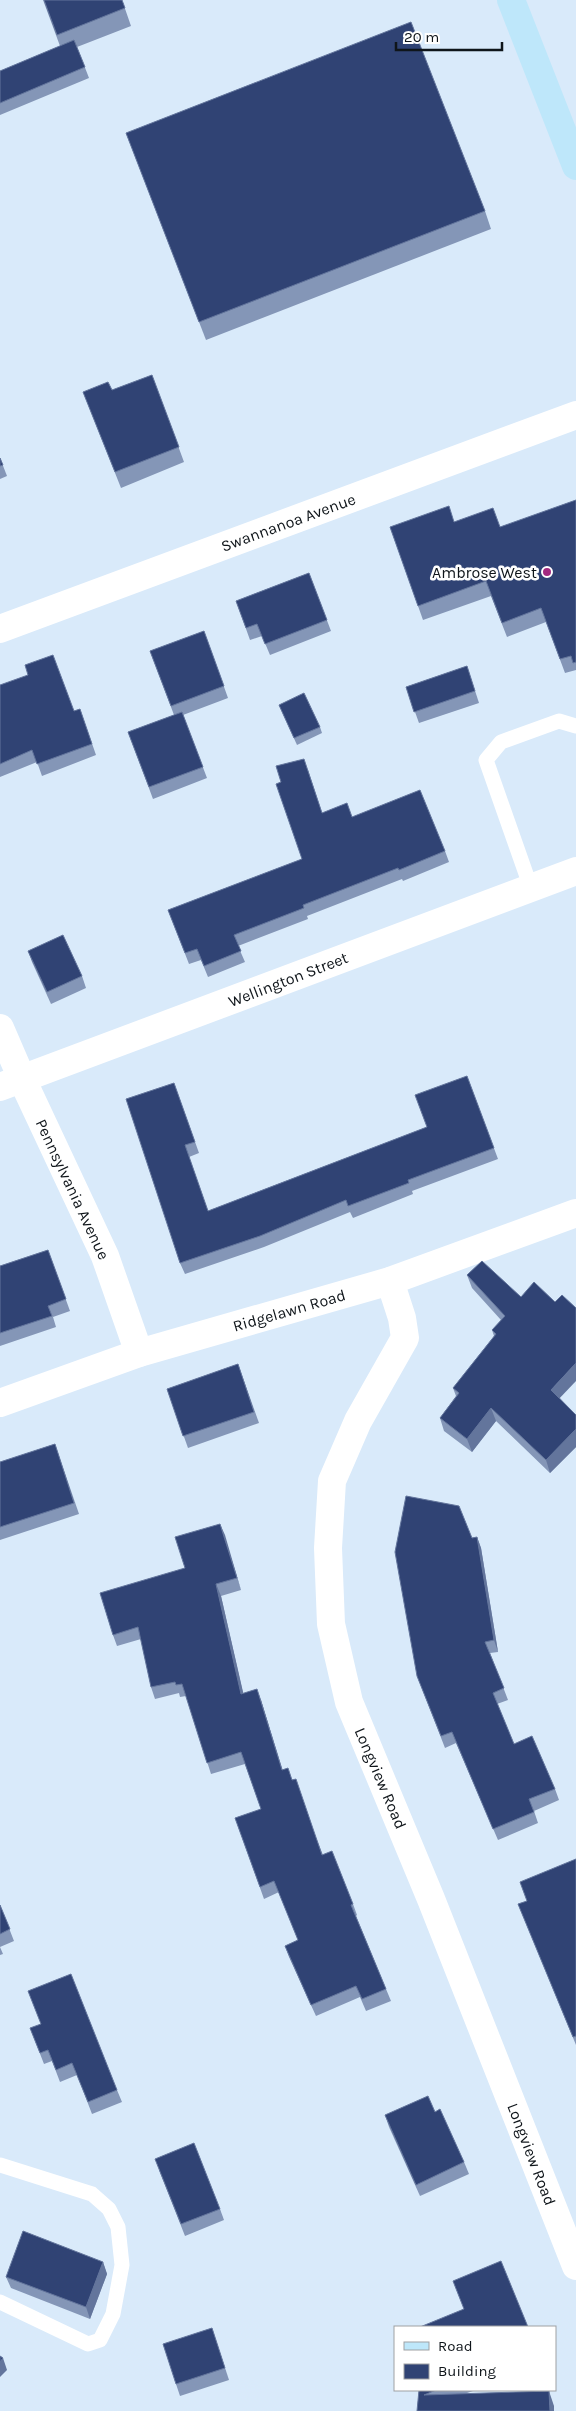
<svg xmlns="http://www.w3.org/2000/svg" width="576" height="2411" font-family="Karla,sans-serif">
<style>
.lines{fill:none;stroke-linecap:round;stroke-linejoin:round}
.lane{stroke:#fff;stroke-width:15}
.street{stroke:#fff;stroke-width:28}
.primary{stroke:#bee7fa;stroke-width:28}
.wall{fill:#8496b7}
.shaded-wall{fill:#63759c}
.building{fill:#304374;stroke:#63759c}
.poi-dot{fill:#a3297f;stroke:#fff;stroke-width:2}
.labels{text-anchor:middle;stroke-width:5;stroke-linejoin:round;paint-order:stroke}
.street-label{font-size:16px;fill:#0f151a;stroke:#fff}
.poi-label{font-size:16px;fill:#0f151a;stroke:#fff;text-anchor:end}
</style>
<rect width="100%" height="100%" fill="#d9eafa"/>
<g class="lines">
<!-- lane -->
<g class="lane">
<path d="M 531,888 L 486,760 L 501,742 L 559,721 L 576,726"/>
<path d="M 0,2165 L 92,2194 L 109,2209 L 118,2227 L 122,2265 L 113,2314 L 100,2340 L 88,2344 L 0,2302"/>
</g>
<!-- street -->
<g class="street">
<path d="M 0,629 L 576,415"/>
<path d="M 0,1028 L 22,1079 L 105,1256 L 139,1353"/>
<path d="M 0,1087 L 576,871"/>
<path d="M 390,1281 L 402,1318 L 405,1338 L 358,1421 L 332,1481 L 328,1548 L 331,1624 L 349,1702 L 431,1899 L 576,2266"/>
<path d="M 0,1403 L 139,1353 L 390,1281 L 576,1213"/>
</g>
<!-- primary -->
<path class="primary" d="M 511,0 L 576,166"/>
</g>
<!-- wall -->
<g class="wall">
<path d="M 43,0 L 122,0 L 131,26 L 77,47 L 89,78 L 0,115 L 0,71 L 60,46 Z"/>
<path d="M 126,133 L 485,211 L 491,229 L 206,340 Z"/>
<path d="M 152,375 L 184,462 L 121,488 L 83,392 L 112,390 Z"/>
<path d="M 0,458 L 7,476 L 0,479 Z"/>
<path d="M 576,500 L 576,670 L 565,673 L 546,622 L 507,637 L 491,596 L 423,620 L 390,527 L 455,522 L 500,527 Z"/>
<path d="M 309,573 L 331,631 L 270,655 L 262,636 L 250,640 L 236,601 Z"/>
<path d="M 204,631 L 228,698 L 183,715 L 207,778 L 153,799 L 128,732 L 174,715 L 150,651 Z"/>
<path d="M 467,666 L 479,703 L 419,723 L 406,687 Z"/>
<path d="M 0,685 L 74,711 L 80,709 L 96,755 L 42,776 L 37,762 L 0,777 Z"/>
<path d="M 279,705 L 320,727 L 322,733 L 297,745 Z"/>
<path d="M 308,770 L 322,813 L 352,817 L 445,851 L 449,862 L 403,881 L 402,879 L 307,916 L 308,919 L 238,946 L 245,962 L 208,977 L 201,960 L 189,964 L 168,910 L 302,859 L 281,782 Z"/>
<path d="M 28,951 L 82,976 L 86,988 L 51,1004 L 32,962 Z"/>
<path d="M 467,1076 L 498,1159 L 412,1191 L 413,1194 L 353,1218 L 350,1212 L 264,1247 L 185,1274 L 180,1263 L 174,1083 L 199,1153 L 189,1157 L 208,1211 L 427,1127 Z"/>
<path d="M 48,1250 L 70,1311 L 53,1317 L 56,1327 L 0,1346 L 0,1266 Z"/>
<path d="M 482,1261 L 560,1398 L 576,1415 L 576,1447 L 550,1473 L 496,1421 L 472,1452 L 444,1431 L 440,1418 L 456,1396 L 453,1388 L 494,1336 L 492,1330 L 501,1320 L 472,1288 L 467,1275 Z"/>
<path d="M 238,1364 L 259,1423 L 188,1448 L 167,1389 Z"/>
<path d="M 55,1444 L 79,1514 L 0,1540 L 0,1462 Z"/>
<path d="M 220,1524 L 241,1590 L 221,1596 L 243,1693 L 261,1700 L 282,1770 L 293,1780 L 323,1855 L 353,1904 L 357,1915 L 356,1916 L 386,1989 L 391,2001 L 366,2011 L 360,1997 L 316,2016 L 289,1957 L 285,1946 L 298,1940 L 279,1892 L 264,1899 L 235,1818 L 261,1809 L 245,1764 L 211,1774 L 186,1696 L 180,1697 L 179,1693 L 155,1699 L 151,1687 L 141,1639 L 117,1646 L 113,1635 L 185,1568 Z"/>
<path d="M 477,1537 L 481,1548 L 498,1652 L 490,1653 L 508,1700 L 497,1704 L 514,1744 L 555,1789 L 559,1800 L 534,1811 L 538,1823 L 498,1840 L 456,1743 L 445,1748 L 417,1676 L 472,1538 Z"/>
<path d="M 576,1859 L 576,2045 L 518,1904 L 527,1901 Z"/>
<path d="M 0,1905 L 14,1941 L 0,1947 L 3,1954 L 0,1955 Z"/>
<path d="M 30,2028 L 117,2090 L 122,2102 L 92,2114 L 77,2075 L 60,2082 L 52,2061 L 44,2064 Z"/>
<path d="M 435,2112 L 464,2162 L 469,2174 L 420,2196 L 389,2127 L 385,2115 Z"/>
<path d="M 159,2170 L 220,2209 L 224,2220 L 185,2236 Z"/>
<path d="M 103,2262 L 107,2274 L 90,2319 L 11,2288 L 6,2277 Z"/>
<path d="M 212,2328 L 229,2380 L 180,2396 L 176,2384 Z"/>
<path d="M 419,2390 L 476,2390 L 467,2393 L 554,2406 L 554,2411 L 417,2411 Z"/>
</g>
<!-- shaded-wall -->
<g class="shaded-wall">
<path d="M 576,1363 L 576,1381 L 556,1402 L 551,1390 Z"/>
<path d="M 491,1408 L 496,1421 L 472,1452 L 467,1439 Z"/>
<path d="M 576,1429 L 576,1447 L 550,1473 L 546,1460 Z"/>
<path d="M 220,1524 L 225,1535 L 241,1590 L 237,1578 Z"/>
<path d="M 477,1537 L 481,1548 L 498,1652 L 494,1640 Z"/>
<path d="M 216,1584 L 221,1596 L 246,1705 L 241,1694 Z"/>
<path d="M 257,1689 L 261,1700 L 286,1781 L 282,1770 Z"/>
<path d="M 103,2262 L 107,2274 L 90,2319 L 86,2307 Z"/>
<path d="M 3,2358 L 7,2370 L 0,2377 L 0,2362 Z"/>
<path d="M 549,2391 L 554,2406 L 554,2411 L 550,2411 Z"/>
</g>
<!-- building -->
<g class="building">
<path d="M 44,0 L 122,0 L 125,8 L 57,35 Z"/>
<path d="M 411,22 L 485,211 L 199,322 L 126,133 Z"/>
<path d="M 74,40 L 85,67 L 0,103 L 0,71 Z"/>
<path d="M 152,375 L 179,447 L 115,472 L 83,392 L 108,382 L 112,390 Z"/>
<path d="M 0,458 L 3,465 L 0,466 Z"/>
<path d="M 576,500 L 576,662 L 573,663 L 571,656 L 560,659 L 541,608 L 502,623 L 486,581 L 418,606 L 390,527 L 449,506 L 454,522 L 493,508 L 500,527 Z"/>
<path d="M 309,573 L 327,620 L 265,644 L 257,624 L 246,628 L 236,601 Z"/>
<path d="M 204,631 L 224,686 L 171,706 L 150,651 Z"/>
<path d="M 53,655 L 74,711 L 80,709 L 92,744 L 37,764 L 32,750 L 0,764 L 0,685 L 28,675 L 25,665 Z"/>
<path d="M 467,666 L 475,691 L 414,712 L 406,687 Z"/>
<path d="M 304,693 L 320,727 L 294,738 L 279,705 Z"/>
<path d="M 182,712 L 203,767 L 149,787 L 128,732 Z"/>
<path d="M 304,759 L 322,813 L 347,803 L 352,817 L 420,790 L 445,851 L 399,870 L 398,868 L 303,905 L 304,908 L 234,935 L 241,951 L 204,966 L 197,949 L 185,953 L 168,910 L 302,859 L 276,784 L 281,782 L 276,766 Z"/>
<path d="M 63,935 L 82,976 L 47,992 L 28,951 Z"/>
<path d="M 467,1076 L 494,1148 L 408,1180 L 409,1183 L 348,1206 L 346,1200 L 260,1236 L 180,1263 L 126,1099 L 174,1083 L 195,1142 L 185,1145 L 208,1211 L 427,1127 L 415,1095 Z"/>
<path d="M 48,1250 L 66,1299 L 48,1306 L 52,1316 L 0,1333 L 0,1266 Z"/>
<path d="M 482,1261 L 521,1297 L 534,1282 L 555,1302 L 562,1295 L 576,1308 L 576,1363 L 551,1390 L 576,1415 L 576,1429 L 546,1460 L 491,1408 L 467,1439 L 440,1418 L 459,1393 L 453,1388 L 496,1334 L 492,1330 L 505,1316 L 467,1275 Z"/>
<path d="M 238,1364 L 254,1412 L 183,1436 L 167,1389 Z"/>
<path d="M 55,1444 L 74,1503 L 0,1527 L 0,1462 Z"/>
<path d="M 406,1496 L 459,1506 L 472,1538 L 477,1537 L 494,1640 L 485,1642 L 504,1688 L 493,1693 L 514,1744 L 532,1736 L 555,1789 L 529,1799 L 534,1812 L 493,1829 L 452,1732 L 441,1736 L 417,1676 L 395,1552 Z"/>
<path d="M 220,1524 L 237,1578 L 216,1584 L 241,1694 L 257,1689 L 282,1770 L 288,1768 L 292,1780 L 296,1779 L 322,1855 L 332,1851 L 353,1904 L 351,1905 L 386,1989 L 362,1999 L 356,1986 L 311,2005 L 285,1946 L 298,1940 L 274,1881 L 260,1887 L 235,1818 L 261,1809 L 241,1752 L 207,1763 L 182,1684 L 176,1685 L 175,1682 L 151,1687 L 138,1627 L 113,1635 L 100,1593 L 185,1568 L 175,1537 Z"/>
<path d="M 576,1859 L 576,2036 L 573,2037 L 518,1904 L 527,1901 L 520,1882 Z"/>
<path d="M 0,1905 L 10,1929 L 0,1934 Z"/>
<path d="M 71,1974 L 117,2090 L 88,2102 L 72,2063 L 56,2070 L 48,2050 L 40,2053 L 30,2028 L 41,2024 L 28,1991 Z"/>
<path d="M 428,2096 L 435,2112 L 440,2109 L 464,2162 L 416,2185 L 385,2115 Z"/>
<path d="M 194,2143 L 220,2209 L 181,2224 L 155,2159 Z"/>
<path d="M 23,2231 L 103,2262 L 86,2307 L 6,2277 Z"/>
<path d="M 501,2261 L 528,2327 L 420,2327 L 464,2309 L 453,2281 Z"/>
<path d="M 212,2328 L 225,2368 L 176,2384 L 163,2344 Z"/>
<path d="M 0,2356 L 3,2358 L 0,2362 Z"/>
<path d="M 419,2390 L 436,2390 L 424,2395 L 549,2391 L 550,2411 L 417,2411 Z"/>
</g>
<!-- markers -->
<circle class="poi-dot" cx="547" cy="572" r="5"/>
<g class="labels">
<!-- street labels -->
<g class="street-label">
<text transform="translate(288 522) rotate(-20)" y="6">Swannanoa Avenue</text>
<text transform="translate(288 979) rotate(-21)" y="6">Wellington Street</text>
<text transform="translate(73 1189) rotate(65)" y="6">Pennsylvania Avenue</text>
<text transform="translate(289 1310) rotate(-16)" y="6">Ridgelawn Road</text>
<text transform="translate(381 1778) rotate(67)" y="6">Longview Road</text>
<text transform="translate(532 2154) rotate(69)" y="6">Longview Road</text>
</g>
<!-- poi labels -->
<g class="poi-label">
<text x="537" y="578">Ambrose West</text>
</g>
</g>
<!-- legend -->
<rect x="394" y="2326" width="162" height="65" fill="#ffffff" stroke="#9fa1a3"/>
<rect x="404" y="2342" width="25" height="8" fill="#bee7fa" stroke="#9fa1a3"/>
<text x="438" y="2351" font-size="15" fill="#0f151a">Road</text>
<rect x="404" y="2364" width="25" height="15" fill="#304374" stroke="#9fa1a3"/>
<text x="438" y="2376" font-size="15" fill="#0f151a">Building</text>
<!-- scale -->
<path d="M396 42v8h106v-8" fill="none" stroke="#0f151a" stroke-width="2.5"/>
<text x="404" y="42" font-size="15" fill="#0f151a" stroke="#ffffff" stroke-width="4" paint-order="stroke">20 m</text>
</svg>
